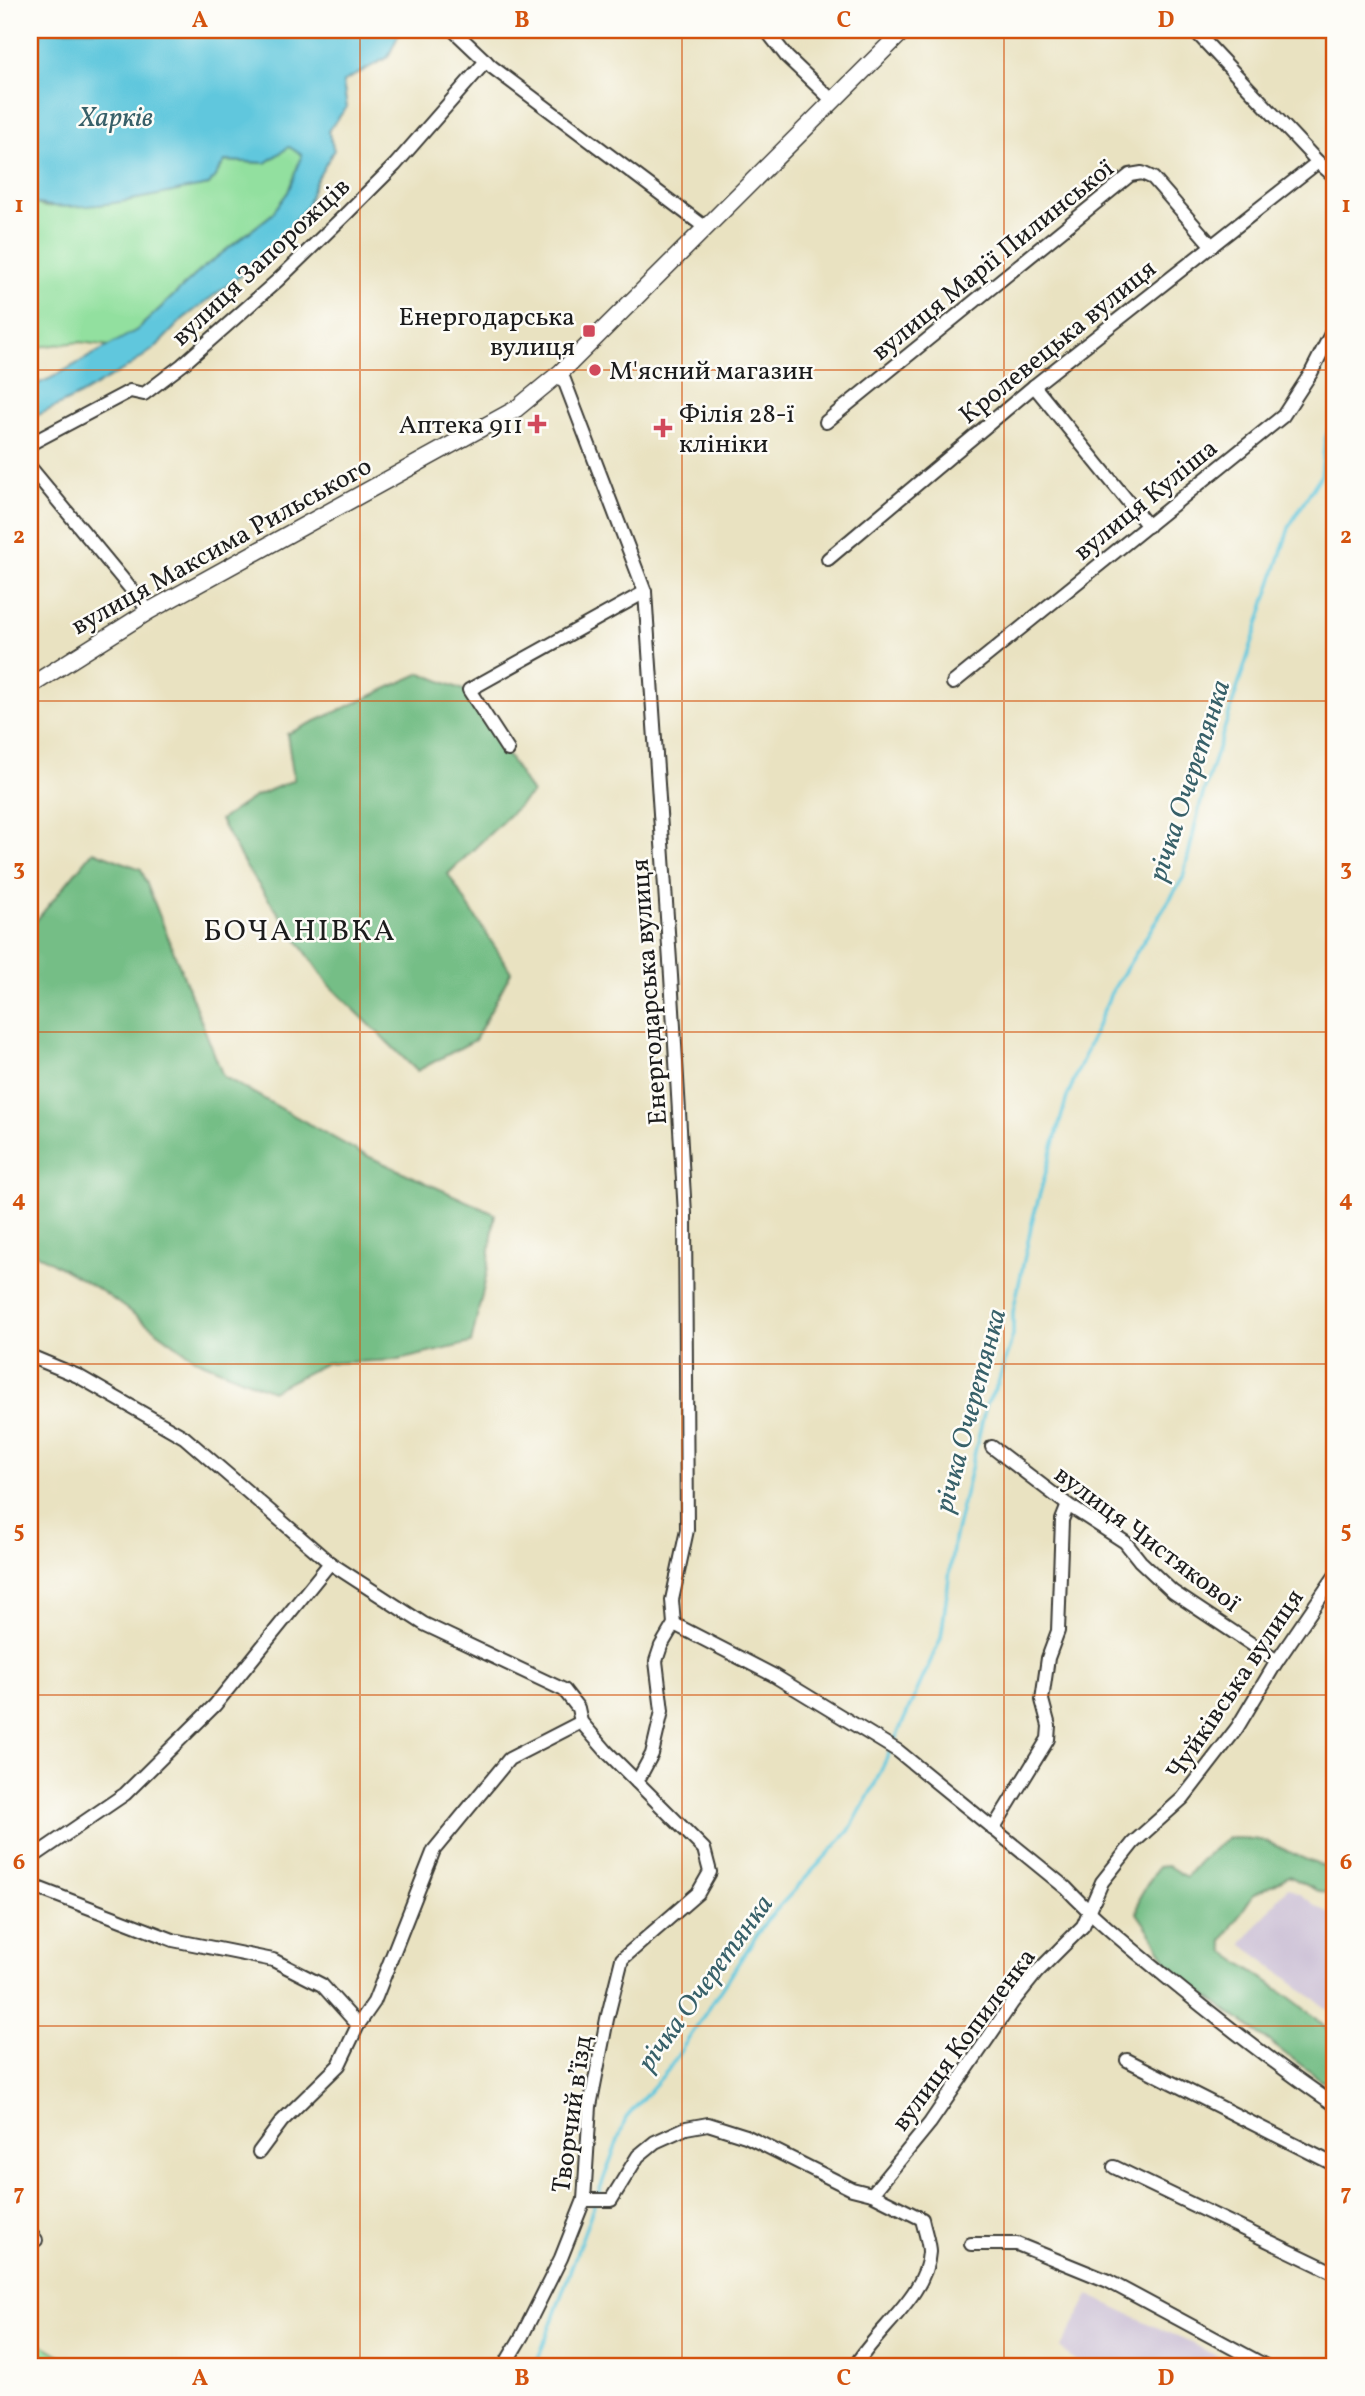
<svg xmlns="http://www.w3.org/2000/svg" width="1365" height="2396" font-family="Vollkorn,serif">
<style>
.industrial{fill:#cbbfd5}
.green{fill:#92e09f;stroke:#577e5e;stroke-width:2}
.forest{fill:#75be86;stroke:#486d51;stroke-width:2}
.water{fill:#60c7dd;stroke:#3e727c;stroke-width:2}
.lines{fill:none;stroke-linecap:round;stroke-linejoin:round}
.stream{stroke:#60c7dd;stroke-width:3.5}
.minor-casing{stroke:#3b3a35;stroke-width:16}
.major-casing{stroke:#3b3a35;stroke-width:19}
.minor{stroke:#fff;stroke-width:12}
.major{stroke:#fff;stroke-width:16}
.grid{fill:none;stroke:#d4530e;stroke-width:2;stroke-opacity:0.55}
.poi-dot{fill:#d1495b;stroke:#fdfcf7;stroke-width:2.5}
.labels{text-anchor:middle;stroke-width:5;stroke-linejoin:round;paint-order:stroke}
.street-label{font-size:26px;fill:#1c1c1c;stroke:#fdfcf7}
.poi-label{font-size:26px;fill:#1c1c1c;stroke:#fdfcf7;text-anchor:end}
.water-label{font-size:28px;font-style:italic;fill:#376069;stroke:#fdfcf7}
.quarter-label{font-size:30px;letter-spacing:2px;fill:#1c1c1c;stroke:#fdfcf7}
.neatline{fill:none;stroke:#d4530e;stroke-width:2.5}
.grid-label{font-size:23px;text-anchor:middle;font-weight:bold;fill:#d4530e}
</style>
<rect width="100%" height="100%" fill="#fdfcf7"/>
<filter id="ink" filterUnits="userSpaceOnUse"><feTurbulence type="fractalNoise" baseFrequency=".0143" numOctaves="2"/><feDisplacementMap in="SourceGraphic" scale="14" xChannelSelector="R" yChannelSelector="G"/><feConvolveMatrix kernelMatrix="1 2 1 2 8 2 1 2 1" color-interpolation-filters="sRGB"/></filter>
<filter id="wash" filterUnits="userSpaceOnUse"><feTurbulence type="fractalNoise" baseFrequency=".00686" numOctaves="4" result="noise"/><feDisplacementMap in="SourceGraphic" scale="28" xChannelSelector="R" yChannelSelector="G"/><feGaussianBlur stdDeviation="1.57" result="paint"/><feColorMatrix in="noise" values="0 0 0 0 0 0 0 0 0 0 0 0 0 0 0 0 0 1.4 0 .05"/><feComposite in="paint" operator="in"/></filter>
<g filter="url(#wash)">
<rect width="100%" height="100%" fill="#e9e2c1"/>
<!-- industrial -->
<g class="industrial">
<path d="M 1288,1887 L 1330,1914 L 1335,1910 L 1335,2015 L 1242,1944 Z"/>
<path d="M 1089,2295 L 1239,2366 L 1081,2366 L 1061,2348 Z"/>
</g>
<!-- green -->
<g class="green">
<path d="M 290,146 L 302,155 L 288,192 L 271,215 L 203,268 L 137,330 L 110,346 L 80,342 L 37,347 L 30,344 L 30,202 L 45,207 L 209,185 L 225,161 L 265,163 Z"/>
<path d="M 30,2337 L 78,2366 L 30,2366 Z"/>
</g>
<!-- forest -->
<g class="forest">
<path d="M 421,673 L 466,691 L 532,793 L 448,874 L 511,972 L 475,1040 L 417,1071 L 329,985 L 246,867 L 220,820 L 254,797 L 294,780 L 287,734 Z"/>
<path d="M 93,851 L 141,869 L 223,1076 L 361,1153 L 495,1214 L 487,1273 L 471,1343 L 399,1360 L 326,1363 L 272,1391 L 197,1360 L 103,1292 L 30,1250 L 30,928 Z"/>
<path d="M 1227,1838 C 1241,1838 1254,1838 1267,1842 C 1290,1851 1310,1864 1335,1870 L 1335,1895 L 1316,1890 L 1289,1876 L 1253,1895 L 1222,1941 L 1225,1952 C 1255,1974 1316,2011 1335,2040 L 1335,2090 L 1172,1970 L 1152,1935 L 1137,1913 L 1140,1896 L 1158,1867 L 1168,1866 L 1186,1877 L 1200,1861 Z"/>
</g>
<!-- water -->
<path class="water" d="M 41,30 L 401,30 L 388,57 L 343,82 L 347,107 L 328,131 L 334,150 L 315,183 L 307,206 L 288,229 L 268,258 L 229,284 L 183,319 L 155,348 L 131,365 L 80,395 L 30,419 L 30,387 L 49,379 L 137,330 L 203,268 L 271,215 L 288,192 L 302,155 L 289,147 L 265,163 L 225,161 L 209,185 C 159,193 78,217 30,202 L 30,61 L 38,49 Z"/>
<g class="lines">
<!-- stream -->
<g class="stream">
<path d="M 597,2197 L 626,2118 L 668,2070 L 766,1921 L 849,1831 L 874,1786 L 941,1638 L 954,1540 L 986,1405 L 998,1383 L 1013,1335 L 1013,1312 L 1033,1218 L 1067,1097 L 1111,993 L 1183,878 L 1201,801 L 1290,525 L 1321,475 L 1325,440 L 1335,409"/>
<path d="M 533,2366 L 539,2357 L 594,2205"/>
</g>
</g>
</g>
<g filter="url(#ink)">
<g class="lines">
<defs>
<g id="minor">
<path d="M 453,30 L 492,67 L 706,228"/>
<path d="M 766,30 L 787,57 L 833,101"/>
<path d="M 1194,30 L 1318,162 L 1335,177"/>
<path d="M 561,372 L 645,592 L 671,976 L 685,1214 L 687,1530 L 672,1600 L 674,1624 L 661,1646 L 656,1661 L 662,1711 L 652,1754 L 637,1782"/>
<path d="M 1034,386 L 1148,526"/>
<path d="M 826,422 L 1130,175 L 1142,173 L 1153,178 L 1212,246"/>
<path d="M 30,444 L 130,391 L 144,394 L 182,365 L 278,280 L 346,214 L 395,165 L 486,61"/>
<path d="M 30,467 L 149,611"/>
<path d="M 828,559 L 1034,386 L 1318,162"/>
<path d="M 953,683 L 1283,416 L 1311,373 L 1335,326"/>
<path d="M 508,750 L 469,690 L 645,592"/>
<path d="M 30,1356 L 78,1376 L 184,1437 L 330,1563 L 424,1624 L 564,1690 L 578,1708 L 581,1722 L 607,1752 L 704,1849 L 710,1872 L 698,1893 L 622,1959 L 607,2019 L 590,2106 L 584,2200 L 561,2258 L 522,2336 L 504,2366"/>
<path d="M 992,1447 L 1068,1505 L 1125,1542 L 1140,1561 L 1173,1592 L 1277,1661"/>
<path d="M 674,1624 L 773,1675 L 898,1751 L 1066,1888 C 1096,1920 1131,1948 1165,1976 C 1220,2021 1276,2065 1335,2105"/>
<path d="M 993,1829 L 1048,1739 L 1049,1726 L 1042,1700 L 1048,1658 L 1058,1631 L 1062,1520 L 1068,1505"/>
<path d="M 30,1859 L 125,1794 L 215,1705 L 330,1563"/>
<path d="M 30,1885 L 173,1940 L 273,1960 L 322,1985 L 358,2025"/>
<path d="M 1127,2060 L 1335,2165"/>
<path d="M 259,2152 L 282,2121 L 339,2065 L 358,2025 L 374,2002 L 434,1850 L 509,1759 L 581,1722"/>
<path d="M 1114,2167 L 1335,2273"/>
<path d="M 872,2194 L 930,2123 L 1012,2003 L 1037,1972 L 1083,1926 L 1102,1882 L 1133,1843 L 1183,1798 L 1237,1728 L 1277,1661 L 1335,1576"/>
<path d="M 584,2200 L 611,2200 L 638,2156 L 655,2142 L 686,2128 L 708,2124 L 746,2136 L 852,2189 L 872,2194 L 922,2219 C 924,2229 929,2242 929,2252 C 927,2295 876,2330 855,2366"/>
<path d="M 30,2233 L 36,2240"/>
<path d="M 971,2244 L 1017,2244 L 1108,2281 L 1266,2366"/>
</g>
<path id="major" d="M 30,686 L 149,611 L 516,409 L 561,372 L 904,30"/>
</defs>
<!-- minor casing -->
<use href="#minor" class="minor-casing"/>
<!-- major casing -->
<use href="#major" class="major-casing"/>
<!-- minor -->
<use href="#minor" class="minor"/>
<!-- major -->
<use href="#major" class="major"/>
</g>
</g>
<!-- grid -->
<path class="grid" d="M 360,30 L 360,2366M 682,30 L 682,2366M 1004,30 L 1004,2366M 30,370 L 1335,370M 30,701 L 1335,701M 30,1032 L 1335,1032M 30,1364 L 1335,1364M 30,1695 L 1335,1695M 30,2026 L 1335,2026"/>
<!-- markers -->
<g class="poi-dot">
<rect x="582" y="324" width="14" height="14" rx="3.5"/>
<circle cx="595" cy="370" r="7"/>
<path d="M533.5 413.5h7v7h7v7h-7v7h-7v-7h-7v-7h7z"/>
<path d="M659.5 417.5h7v7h7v7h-7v7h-7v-7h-7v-7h7z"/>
</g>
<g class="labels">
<!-- street labels -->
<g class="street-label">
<text transform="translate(992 259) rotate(-39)" y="9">вулиця Марії Пилинської</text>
<text transform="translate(260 261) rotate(-43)" y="9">вулиця Запорожців</text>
<text transform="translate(1057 341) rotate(-39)" y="9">Кролевецька вулиця</text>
<text transform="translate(1145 499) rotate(-39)" y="9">вулиця Куліша</text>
<text transform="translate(221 545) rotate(-29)" y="9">вулиця Максима Рильського</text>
<text transform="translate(648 992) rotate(-94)" y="9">Енергодарська вулиця</text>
<text transform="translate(1148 1538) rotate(37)" y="9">вулиця Чистякової</text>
<text transform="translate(1234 1684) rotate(-56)" y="9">Чуйківська вулиця</text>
<text transform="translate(963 2039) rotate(-53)" y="9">вулиця Копиленка</text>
<text transform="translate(571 2114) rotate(-82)" y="9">Творчий в’їзд</text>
</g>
<!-- poi labels -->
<g class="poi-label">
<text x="575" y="325">Енергодарська<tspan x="575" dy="30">вулиця</tspan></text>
<text x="609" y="379" text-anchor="start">М'ясний магазин</text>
<text x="679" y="422" text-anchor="start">Філія 28-ї<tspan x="679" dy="30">клініки</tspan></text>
<text x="523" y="433">Аптека 911</text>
</g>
<!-- water labels -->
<g class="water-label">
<text x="116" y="126">Харків</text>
<text transform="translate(1188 780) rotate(-72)" y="10">річка Очеретянка</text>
<text transform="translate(969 1410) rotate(-75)" y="10">річка Очеретянка</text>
<text transform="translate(704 1982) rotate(-54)" y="10">річка Очеретянка</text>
</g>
<!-- quarter labels -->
<g class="quarter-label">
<text x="300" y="940">БОЧАНІВКА</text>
</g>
</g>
<!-- margin -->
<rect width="1365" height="2396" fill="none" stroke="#fdfcf7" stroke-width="77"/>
<rect x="38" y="38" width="1288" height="2320" class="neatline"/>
<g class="grid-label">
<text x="200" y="27">A</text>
<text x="522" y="27">B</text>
<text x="844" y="27">C</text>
<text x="1166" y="27">D</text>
<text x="19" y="212">1</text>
<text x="1346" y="212">1</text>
<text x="19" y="543">2</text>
<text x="1346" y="543">2</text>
<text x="19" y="875">3</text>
<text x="1346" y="875">3</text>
<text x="19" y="1206">4</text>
<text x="1346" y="1206">4</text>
<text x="19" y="1537">5</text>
<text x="1346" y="1537">5</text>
<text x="19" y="1869">6</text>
<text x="1346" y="1869">6</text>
<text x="19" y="2200">7</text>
<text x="1346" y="2200">7</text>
<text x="200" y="2385">A</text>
<text x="522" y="2385">B</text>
<text x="844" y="2385">C</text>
<text x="1166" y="2385">D</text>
</g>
</svg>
